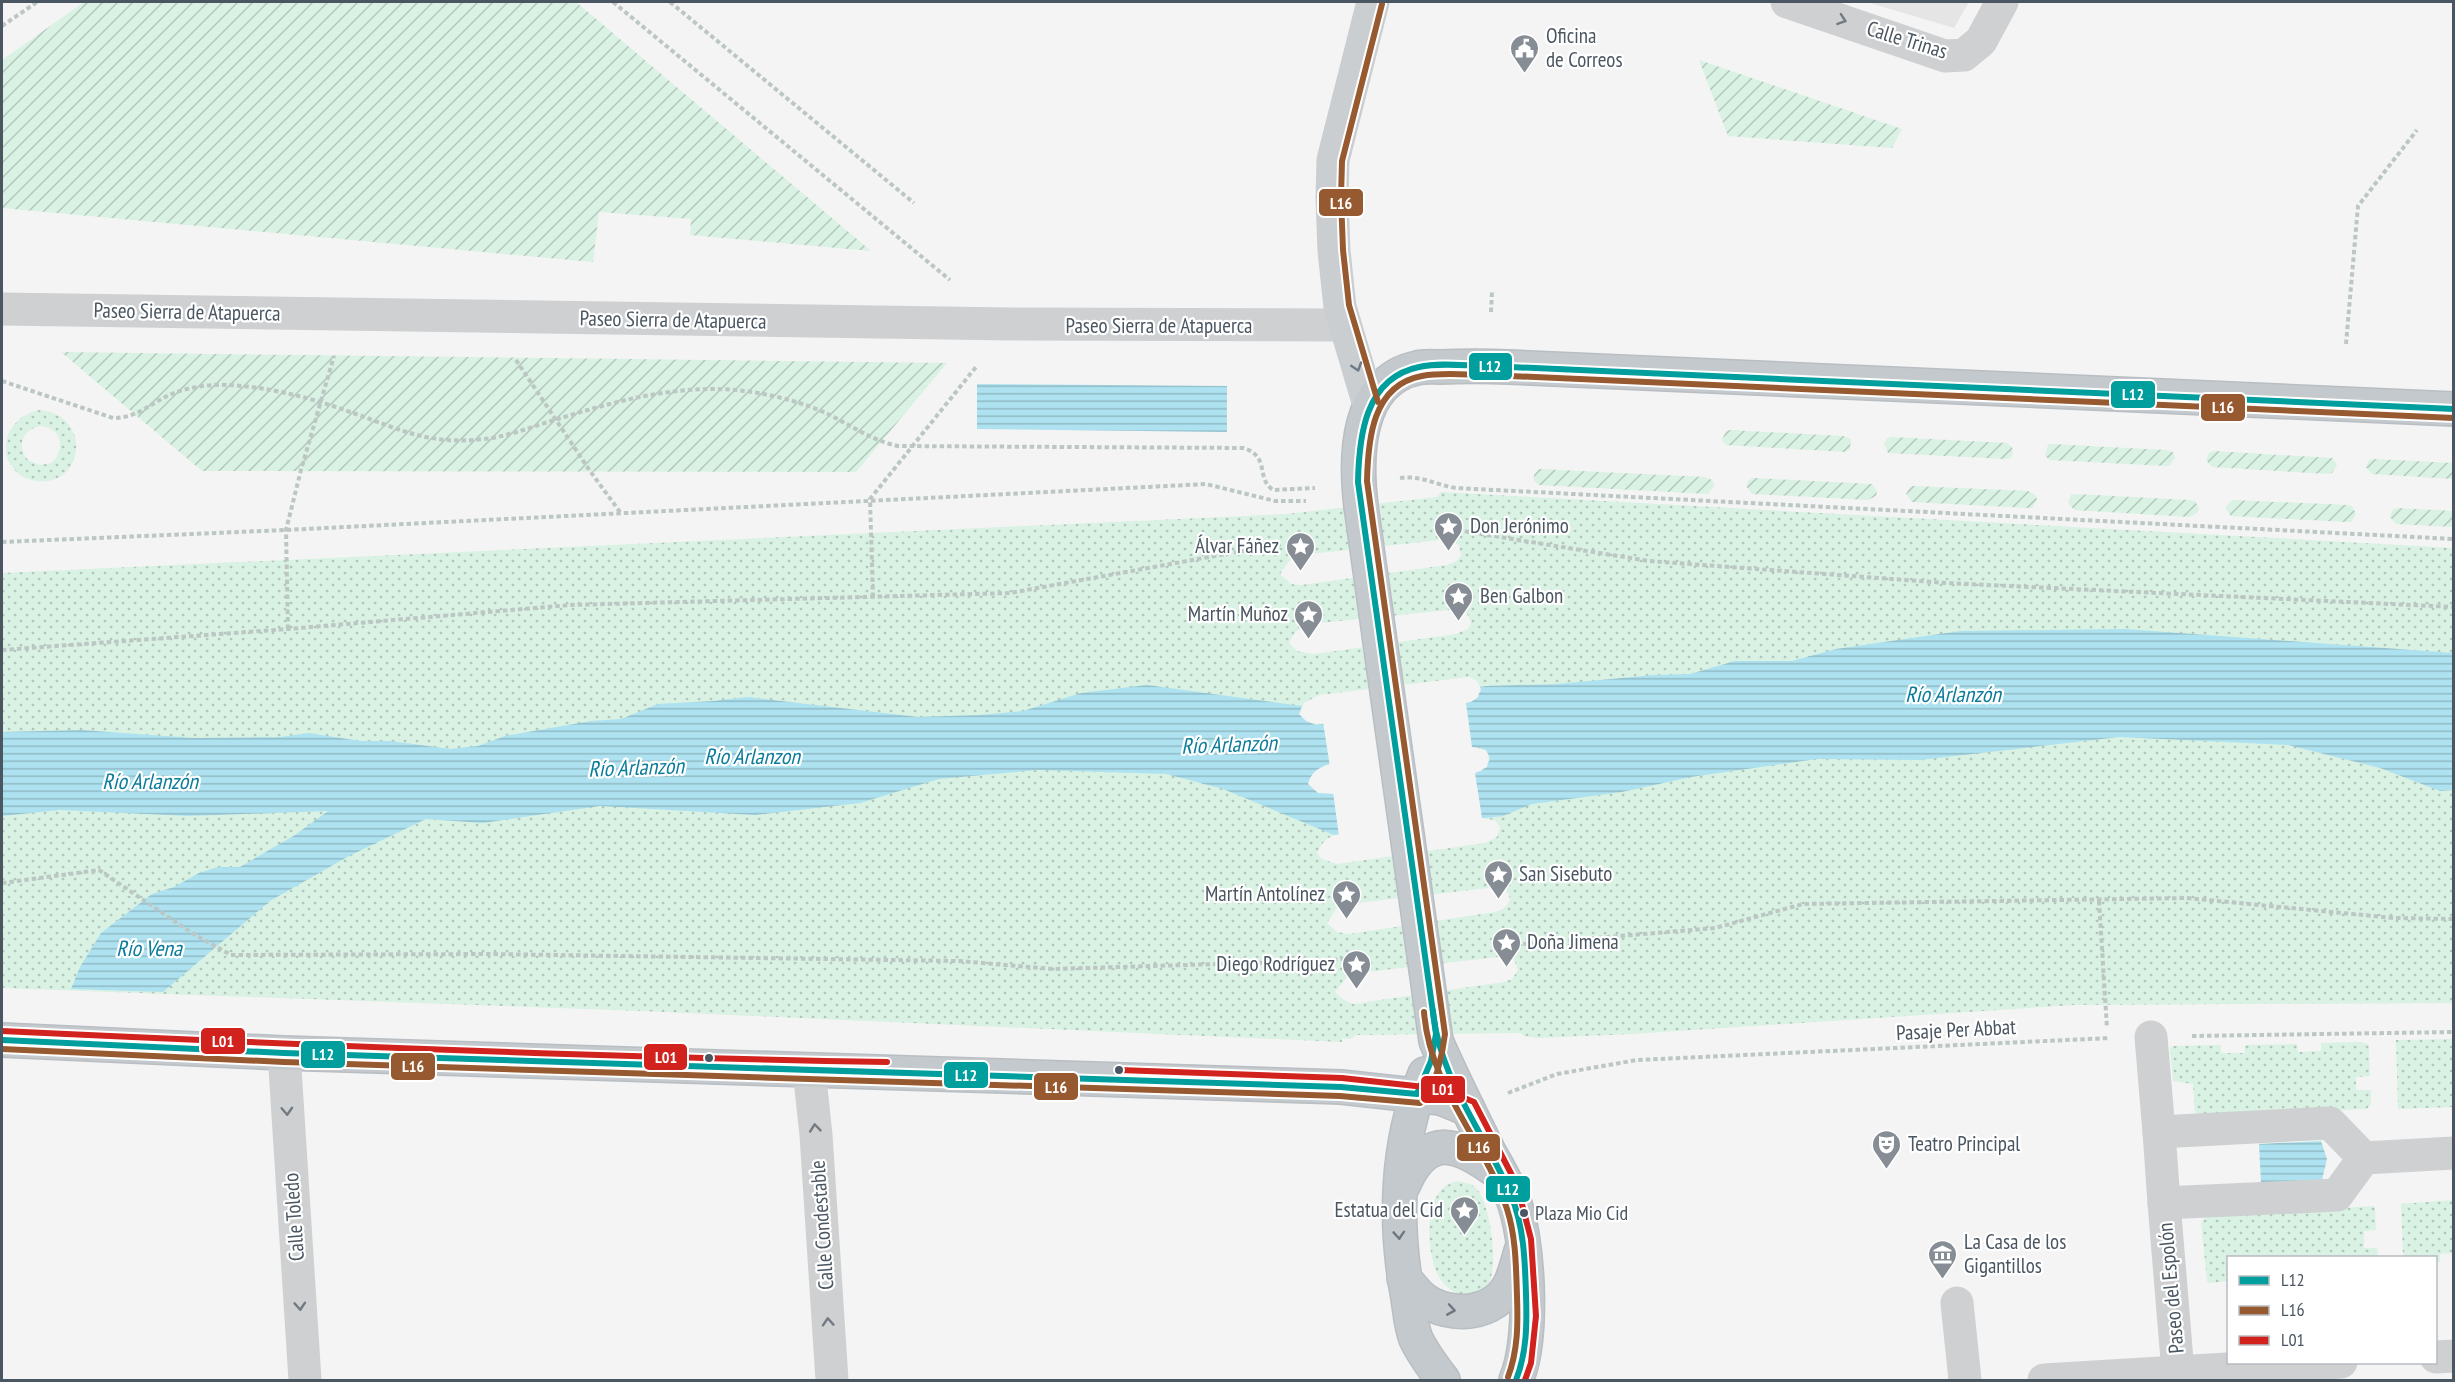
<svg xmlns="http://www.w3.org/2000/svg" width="2455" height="1382" font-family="'PT Sans Narrow',sans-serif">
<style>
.education{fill:#e6e5e6}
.grass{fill:url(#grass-dots);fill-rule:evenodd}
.garden{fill:url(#garden-furrows)}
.water{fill:url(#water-rules);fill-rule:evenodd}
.pier{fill:#f4f4f4}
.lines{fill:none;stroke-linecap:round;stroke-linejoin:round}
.trunk-casing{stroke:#b9bec3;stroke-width:36}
.path{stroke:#bcc7c4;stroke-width:4;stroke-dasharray:4.5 3;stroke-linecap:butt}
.pedestrian{stroke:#ced0d2;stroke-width:33}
.minor{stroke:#ced0d2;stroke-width:33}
.primary{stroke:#caced1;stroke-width:33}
.trunk{stroke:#c4c9cd;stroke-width:33}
.trunk-bridge-casing{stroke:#b9bec3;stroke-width:36;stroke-linecap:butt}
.trunk-bridge{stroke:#c4c9cd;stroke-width:33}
.bus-1-casing{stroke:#fff;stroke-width:10}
.bus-2-casing{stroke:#fff;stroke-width:10}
.bus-3-casing{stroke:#fff;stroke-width:10}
.bus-1{stroke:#009e9d;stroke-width:6}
.bus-2{stroke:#975a30;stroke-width:6}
.bus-3{stroke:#d1221d;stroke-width:6}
.oneway{stroke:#727b83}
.oneway2{stroke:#707a83}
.oneway3{stroke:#6f7881}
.bus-dot{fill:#4a5661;stroke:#fff;stroke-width:2}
.labels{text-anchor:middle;stroke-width:4.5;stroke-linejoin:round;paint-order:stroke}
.bus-label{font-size:20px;fill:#4a5661;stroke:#fff;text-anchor:start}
.poi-label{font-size:21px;fill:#4a5661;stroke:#fff;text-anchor:start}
.street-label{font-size:21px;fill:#4a5661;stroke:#fff}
.water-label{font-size:22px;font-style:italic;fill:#0c7c9b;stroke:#fff}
.line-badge{stroke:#fff;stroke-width:2}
.badge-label{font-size:16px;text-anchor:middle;font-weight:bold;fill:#fff}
</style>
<defs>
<pattern id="grass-dots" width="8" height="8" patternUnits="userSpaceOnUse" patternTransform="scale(1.5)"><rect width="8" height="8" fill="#d9f2e3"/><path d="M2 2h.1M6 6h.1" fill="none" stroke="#b2c7bb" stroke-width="1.8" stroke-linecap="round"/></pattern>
<pattern id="garden-furrows" width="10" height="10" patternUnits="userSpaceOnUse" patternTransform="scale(1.5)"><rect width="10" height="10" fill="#d9f2e3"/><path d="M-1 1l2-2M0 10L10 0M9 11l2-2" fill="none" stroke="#b2c7bb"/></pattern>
<pattern id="water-rules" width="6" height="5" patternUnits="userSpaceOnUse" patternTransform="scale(1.5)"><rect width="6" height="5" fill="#aee2f0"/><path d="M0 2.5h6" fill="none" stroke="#90bac6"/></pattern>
</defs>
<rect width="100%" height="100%" fill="#f4f4f4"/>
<!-- education -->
<path class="education" d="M 1867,2 L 1969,2 L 1954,28 Z"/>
<!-- grass -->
<g class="grass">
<path d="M 39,410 C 94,415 84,488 36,481 C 23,479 14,472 8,460 C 0,436 16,415 39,410 ZM 42,426 C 62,429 66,449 52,463 L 40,465 L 28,460 C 16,445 23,428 42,426 Z"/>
<path d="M 1441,492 L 2453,548 L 2453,1003 L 2075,1005 L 1632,1034 L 1538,1038 L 1524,1036 L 1520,1033 L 1357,1035 L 1350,1039 L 1342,1038 L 1342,1042 L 642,1011 L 2,988 L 2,573 L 1286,514 L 1437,497 ZM 1450,539 L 1459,545 L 1461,556 L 1456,561 L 1447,565 L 1301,585 L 1291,584 L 1280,574 L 1289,561 L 1301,555 ZM 1459,609 L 1466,612 L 1471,622 L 1468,629 L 1456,634 L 1314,654 L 1297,651 L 1289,643 L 1295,632 L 1310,624 ZM 1469,677 L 1476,680 L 1480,687 L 1472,748 L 1488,753 L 1482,818 L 1496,821 L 1500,827 L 1497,837 L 1485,843 L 1337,864 L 1322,859 L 1317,853 C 1322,842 1327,837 1338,834 L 1333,794 L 1318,793 L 1308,784 C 1311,772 1318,768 1329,764 L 1324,724 L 1308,723 L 1299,714 L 1304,703 L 1319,695 ZM 1497,887 C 1517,892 1511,908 1495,912 L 1349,934 L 1337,932 L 1327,923 L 1336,909 L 1348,904 ZM 1507,956 L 1514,959 L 1518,970 L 1512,979 L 1504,982 L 1353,1004 L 1344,1000 L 1335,992 L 1347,977 L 1357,973 Z"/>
<path d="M 2453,1039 L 2453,1107 L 2398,1109 L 2396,1040 Z"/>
<path d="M 2361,1042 L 2368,1044 L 2369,1047 L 2370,1076 L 2356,1077 L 2356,1090 L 2371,1090 L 2371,1104 L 2367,1109 L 2202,1116 L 2195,1113 L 2193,1084 L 2173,1081 L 2170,1048 L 2173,1046 L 2221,1045 L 2221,1053 L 2245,1053 L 2245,1045 L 2297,1044 L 2298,1052 L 2321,1051 L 2321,1043 Z"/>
<path d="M 1456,1181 C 1463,1182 1472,1183 1477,1189 C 1491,1206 1502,1278 1483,1292 C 1479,1295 1470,1296 1465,1297 C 1454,1293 1445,1287 1439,1277 C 1427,1257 1424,1205 1443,1188 C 1446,1185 1452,1183 1456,1181 Z"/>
<path d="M 2453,1200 L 2453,1253 L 2440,1254 L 2440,1262 L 2436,1262 L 2436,1258 L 2403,1257 L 2401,1204 Z"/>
<path d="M 2373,1206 L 2375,1207 L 2376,1230 L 2364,1231 L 2364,1248 L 2377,1248 L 2378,1257 L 2228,1258 L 2228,1281 L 2209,1283 L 2207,1281 L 2201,1223 L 2207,1216 Z"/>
</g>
<!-- garden -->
<g class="garden">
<path d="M 84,2 L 576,2 L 871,251 L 690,235 L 691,219 L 599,212 L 593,262 L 2,208 L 2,60 Z"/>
<path d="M 1699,60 L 1902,129 L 1892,148 L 1728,136 Z"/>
<path d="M 61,352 L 947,363 L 856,472 L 202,471 Z"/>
<path d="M 1730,430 L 1843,436 L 1851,439 L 1850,449 L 1845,452 L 1726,445 L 1722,440 L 1726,431 Z"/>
<path d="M 1891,437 L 2007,443 L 2012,447 L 2013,453 L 2011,458 L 2005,459 L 1888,453 L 1884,444 L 1887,439 Z"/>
<path d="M 2051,444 L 2166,450 L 2173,452 L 2175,458 L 2170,465 L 2167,466 L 2050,460 L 2045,456 L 2048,445 Z"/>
<path d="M 2213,451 L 2332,458 L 2337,465 L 2332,473 L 2328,474 L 2212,467 L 2206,460 L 2209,453 Z"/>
<path d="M 2373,459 L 2453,463 L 2453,479 L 2372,474 L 2366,467 L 2369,460 Z"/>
<path d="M 1539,469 L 1705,477 L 1712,480 L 1715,485 L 1708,494 L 1539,485 L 1534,481 L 1534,475 Z"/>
<path d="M 1753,478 L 1872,484 L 1877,492 L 1876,496 L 1868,500 L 1752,494 L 1746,486 L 1749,480 Z"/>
<path d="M 1913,486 L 2028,491 L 2035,495 L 2037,499 L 2032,508 L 2029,508 L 1912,502 L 1906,494 L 1910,487 Z"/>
<path d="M 2075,494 L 2190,500 L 2195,501 L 2199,508 L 2198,512 L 2190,517 L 2074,510 L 2068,502 L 2071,495 Z"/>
<path d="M 2232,500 L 2348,505 L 2352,506 L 2356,514 L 2351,522 L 2347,522 L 2231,516 L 2225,508 Z"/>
<path d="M 2397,508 L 2453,511 L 2453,527 L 2396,524 L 2390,517 L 2393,509 Z"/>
</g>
<!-- water -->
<g class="water">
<path d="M 977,384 L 1227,386 L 1227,432 L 977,429 Z"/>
<path d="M 2125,629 L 2453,653 L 2453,790 L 2440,791 L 2380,768 L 2288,745 L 2120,737 L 1920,760 L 1817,759 L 1691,777 L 1622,792 L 1532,804 L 1503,816 L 1334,835 L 1223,789 L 1166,774 L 1038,770 L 939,779 L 860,803 L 755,815 L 600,806 L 483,823 L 426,819 L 349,856 L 270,901 L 163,992 L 71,989 L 80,967 L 101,933 L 152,894 L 174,887 L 199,873 L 218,867 L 240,867 L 295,835 L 328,811 L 190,816 L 60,810 L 2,816 L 2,732 L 81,730 L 194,738 L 281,737 L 309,733 L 360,741 L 391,741 L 450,749 L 478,746 L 505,736 L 591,721 L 621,719 L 658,704 L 713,701 L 747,697 L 918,717 L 980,715 L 1023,711 L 1081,693 L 1147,685 L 1302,706 L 1299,714 L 1306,721 L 1316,725 L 1471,702 L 1478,697 L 1480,687 L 1486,686 L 1557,684 L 1654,675 L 1690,674 L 1735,661 L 1792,661 L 1836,649 L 1960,631 ZM 1479,747 C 1485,751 1489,752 1490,760 L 1481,771 L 1333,794 L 1318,793 L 1308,784 C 1311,772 1318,768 1329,764 Z"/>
<path d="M 2321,1141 L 2327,1159 L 2322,1180 L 2261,1183 L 2259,1144 Z"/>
</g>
<!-- pier -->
<path class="pier" d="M 1479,684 L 1481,690 L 1477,697 L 1466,703 L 1472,747 L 1486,750 L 1489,757 L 1487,767 L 1475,773 L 1482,818 L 1494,820 L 1333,838 L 1339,836 L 1333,792 L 1321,790 L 1333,791 L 1480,769 L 1487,763 L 1486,757 L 1484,752 L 1478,750 L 1330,767 L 1323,722 L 1314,722 L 1312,721 L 1323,721 L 1470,699 L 1475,695 Z"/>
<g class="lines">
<defs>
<g id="trunk">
<path d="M 1361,506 C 1355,456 1356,381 1417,368 C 1424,366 1433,367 1440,367 C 1463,366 1486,366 1509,367 L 2454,409"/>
<path d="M 2,1040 L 284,1053 L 1341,1087 L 1441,1098 L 1468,1109"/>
<path d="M 1436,1041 C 1452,1078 1471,1115 1489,1152 C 1497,1166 1506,1181 1512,1196 C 1529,1238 1534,1339 1516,1380"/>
<path d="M 1425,1074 C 1396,1144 1394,1224 1408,1298 C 1410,1311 1411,1327 1416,1339 C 1423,1354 1433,1367 1443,1380"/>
<path d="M 1403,1186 C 1427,1130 1459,1143 1500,1174"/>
<path d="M 1404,1278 C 1410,1285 1416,1293 1423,1299 C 1450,1319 1496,1316 1511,1282 C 1515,1273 1518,1262 1521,1251"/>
</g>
</defs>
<!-- trunk casing -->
<use href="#trunk" class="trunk-casing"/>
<!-- path -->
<g class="path">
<path d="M 613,2 L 950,280"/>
<path d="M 670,2 L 914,203"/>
<path d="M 2,26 L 37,2"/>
<path d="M 1491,312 L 1492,292"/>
<path d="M 2346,344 L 2358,206 L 2417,130"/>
<path d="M 516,360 L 590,471 L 620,512"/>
<path d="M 2,381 L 113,418 C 139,418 151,402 174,393 C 190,387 211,384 228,385 C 271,387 315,399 356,414 C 403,431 431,445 483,439 C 508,437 533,426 558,419 C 616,401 674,385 736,390 C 766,393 800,401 828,414 C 850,425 873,441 898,446 L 1244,448 C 1271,458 1255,477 1273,490 L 1315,488"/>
<path d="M 1400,478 C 1421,475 1436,485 1456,488 L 2454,539"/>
<path d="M 1450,529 L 1649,561 L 1946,583 L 2454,607"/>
<path d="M 2,542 L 286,530 L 1206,484 L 1275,501 L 1306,501"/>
<path d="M 873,597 L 870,499 L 976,367"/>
<path d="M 288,629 L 286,530 L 301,470 L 334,356"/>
<path d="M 2,650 L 288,629 L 570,605 L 1010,593 L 1281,544"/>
<path d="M 2,883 L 99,870 L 192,933 L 231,955 L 489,954 L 959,961 L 1053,969 L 1318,961 L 1354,958"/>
<path d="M 2099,901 L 2107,1028"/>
<path d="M 1501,946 L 1715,928 L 1803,904 L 2187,898 L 2394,918 L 2454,919"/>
<path d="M 2192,1036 L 2454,1032"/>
<path d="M 1508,1093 L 1557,1074 L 1637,1060 L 2110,1038"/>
</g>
<!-- pedestrian -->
<g class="pedestrian">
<path d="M 2151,1037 L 2159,1132"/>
<path d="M 2364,1158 L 2337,1195 L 2164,1203 L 2159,1132 L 2330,1123 L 2364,1158 L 2454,1153"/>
<path d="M 2164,1203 L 2178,1372"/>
<path d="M 1957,1303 L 1965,1380"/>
<path d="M 2436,1357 L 2454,1356"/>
<path d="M 2044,1380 L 2341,1362"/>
</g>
<!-- minor -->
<g class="minor">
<path d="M 1787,2 L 1945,56 L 1964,55 L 1981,41 L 2002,2"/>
<path d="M 2,309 L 1012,324 L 1345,325"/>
<path d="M 284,1053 L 305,1380"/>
<path d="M 809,1070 L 816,1135 L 832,1380"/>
</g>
<!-- primary -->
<path class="primary" d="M 1369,405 L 1340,307 L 1334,251 L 1332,198 L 1333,160 L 1373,2"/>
<!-- trunk -->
<use href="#trunk" class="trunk"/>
<defs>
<path id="trunk-bridge" d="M 1361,506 L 1436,1041"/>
</defs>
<!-- trunk-bridge casing -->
<use href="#trunk-bridge" class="trunk-bridge-casing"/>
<!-- trunk-bridge -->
<use href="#trunk-bridge" class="trunk-bridge"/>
<defs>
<g id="bus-1">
<path d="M 1433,1011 C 1439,1079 1485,1133 1511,1195 C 1524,1227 1525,1261 1526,1294 C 1527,1324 1527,1352 1516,1380"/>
<path d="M 2,1040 L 284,1053 L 1341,1087 L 1417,1094 L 1431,1061 L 1436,1034 L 1358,482 C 1359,436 1365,378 1419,367 C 1441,362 1466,366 1488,366 L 2454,409"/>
</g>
<g id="bus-2">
<path d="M 1378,402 L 1349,305 L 1343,250 L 1341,198 L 1342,161 L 1382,4"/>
<path d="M 1424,1012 C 1430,1089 1484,1139 1507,1209 C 1516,1237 1516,1267 1517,1296 C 1518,1324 1518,1350 1508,1377"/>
<path d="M 2,1049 L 284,1062 L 1340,1096 L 1420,1103 C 1435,1093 1443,1051 1445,1034 L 1367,481 C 1368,440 1372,385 1422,376 C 1443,372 1466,375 1488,375 L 2454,418"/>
</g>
<g id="bus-3">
<path d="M 2,1031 C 297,1045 592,1057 887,1062"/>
<path d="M 1119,1070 L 1342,1078 L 1443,1089 L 1474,1102 L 1517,1185 L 1531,1239 L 1536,1316 L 1531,1363 L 1525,1380"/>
</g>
</defs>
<!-- bus-1 casing -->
<use href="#bus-1" class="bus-1-casing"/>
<!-- bus-2 casing -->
<use href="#bus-2" class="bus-2-casing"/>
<!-- bus-3 casing -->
<use href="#bus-3" class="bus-3-casing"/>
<!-- bus-1 -->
<use href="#bus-1" class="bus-1"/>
<!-- bus-2 -->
<use href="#bus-2" class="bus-2"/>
<!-- bus-3 -->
<use href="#bus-3" class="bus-3"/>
</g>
<!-- one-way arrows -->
<defs><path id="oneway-chevron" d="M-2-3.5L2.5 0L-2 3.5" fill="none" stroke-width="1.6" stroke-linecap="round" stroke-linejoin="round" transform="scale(1.5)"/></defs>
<g class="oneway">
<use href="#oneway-chevron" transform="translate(1842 20) rotate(19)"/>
<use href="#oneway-chevron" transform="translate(287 1111) rotate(87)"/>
<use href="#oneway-chevron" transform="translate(815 1128) rotate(-96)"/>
<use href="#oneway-chevron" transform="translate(300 1306) rotate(86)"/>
<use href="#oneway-chevron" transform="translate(828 1322) rotate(-94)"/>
</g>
<use class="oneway2" href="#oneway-chevron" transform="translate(1357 367) rotate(72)"/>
<g class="oneway3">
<use href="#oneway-chevron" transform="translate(1399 1235) rotate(86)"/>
<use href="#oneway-chevron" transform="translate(1451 1310) rotate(10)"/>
</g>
<!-- icons -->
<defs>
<symbol id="civic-pin" viewBox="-11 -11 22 30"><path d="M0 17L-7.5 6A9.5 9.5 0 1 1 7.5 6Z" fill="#868d94" stroke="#fff"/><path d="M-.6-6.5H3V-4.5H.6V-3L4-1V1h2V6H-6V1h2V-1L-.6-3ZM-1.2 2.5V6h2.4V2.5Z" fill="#fff"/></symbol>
<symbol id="sight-pin" viewBox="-11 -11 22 30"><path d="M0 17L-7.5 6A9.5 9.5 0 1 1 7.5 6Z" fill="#868d94" stroke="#fff"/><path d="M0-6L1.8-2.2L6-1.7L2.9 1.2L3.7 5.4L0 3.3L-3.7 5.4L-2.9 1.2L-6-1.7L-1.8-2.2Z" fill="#fff"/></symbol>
<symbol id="theatre-pin" viewBox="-11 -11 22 30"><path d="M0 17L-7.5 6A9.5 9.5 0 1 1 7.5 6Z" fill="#868d94" stroke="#fff"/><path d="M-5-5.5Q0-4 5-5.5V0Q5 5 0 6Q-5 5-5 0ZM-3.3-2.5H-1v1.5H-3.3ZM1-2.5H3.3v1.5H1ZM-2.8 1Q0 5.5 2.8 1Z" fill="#fff"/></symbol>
<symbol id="museum-pin" viewBox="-11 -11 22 30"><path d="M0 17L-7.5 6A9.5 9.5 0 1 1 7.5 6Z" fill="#868d94" stroke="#fff"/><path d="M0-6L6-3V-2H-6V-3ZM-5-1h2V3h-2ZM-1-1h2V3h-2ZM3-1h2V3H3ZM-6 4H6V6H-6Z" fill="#fff"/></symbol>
</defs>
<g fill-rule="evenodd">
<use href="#civic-pin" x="1508" y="32" width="33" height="45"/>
<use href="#sight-pin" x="1432" y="510" width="33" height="45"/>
<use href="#sight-pin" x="1284" y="530" width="33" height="45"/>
<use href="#sight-pin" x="1442" y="580" width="33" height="45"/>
<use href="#sight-pin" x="1292" y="598" width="33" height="45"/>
<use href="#sight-pin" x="1482" y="858" width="33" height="45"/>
<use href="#sight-pin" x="1330" y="878" width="33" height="45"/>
<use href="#sight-pin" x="1490" y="926" width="33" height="45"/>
<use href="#sight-pin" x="1340" y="948" width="33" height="45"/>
<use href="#theatre-pin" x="1870" y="1128" width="33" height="45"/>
<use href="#sight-pin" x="1448" y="1194" width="33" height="45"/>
<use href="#museum-pin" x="1926" y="1238" width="33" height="45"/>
</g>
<!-- markers -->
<g class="bus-dot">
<circle cx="709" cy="1058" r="5"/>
<circle cx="1119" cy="1070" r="5"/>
<circle cx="1524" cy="1213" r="5"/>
</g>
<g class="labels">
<!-- bus labels -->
<g class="bus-label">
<text x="1535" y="1220">Plaza Mio Cid</text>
</g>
<!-- poi labels -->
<g class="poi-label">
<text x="1546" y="43">Oficina<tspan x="1546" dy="24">de Correos</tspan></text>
<text x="1470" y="533">Don Jerónimo</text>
<text x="1279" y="553" text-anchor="end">Álvar Fáñez</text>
<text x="1480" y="603">Ben Galbon</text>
<text x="1288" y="621" text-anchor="end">Martín Muñoz</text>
<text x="1519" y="881">San Sisebuto</text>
<text x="1325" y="901" text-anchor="end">Martín Antolínez</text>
<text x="1527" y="949">Doña Jimena</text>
<text x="1335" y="971" text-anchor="end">Diego Rodríguez</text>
<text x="1908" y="1151">Teatro Principal</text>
<text x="1443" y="1217" text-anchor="end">Estatua del Cid</text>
<text x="1964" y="1249">La Casa de los<tspan x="1964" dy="24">Gigantillos</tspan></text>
</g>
<!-- street labels -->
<g class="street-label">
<text transform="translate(1907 40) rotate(17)" y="7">Calle Trinas</text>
<text transform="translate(187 312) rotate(1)" y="7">Paseo Sierra de Atapuerca</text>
<text transform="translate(673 320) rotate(1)" y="7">Paseo Sierra de Atapuerca</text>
<text x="1159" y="333">Paseo Sierra de Atapuerca</text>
<text transform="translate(1956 1030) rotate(-3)" y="7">Pasaje Per Abbat</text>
<text transform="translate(294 1217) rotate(-94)" y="7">Calle Toledo</text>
<text transform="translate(822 1225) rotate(-94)" y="7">Calle Condestable</text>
<text transform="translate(2171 1288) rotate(-95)" y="7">Paseo del Espolón</text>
</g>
<!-- water labels -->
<g class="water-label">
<text x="1953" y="702">Río Arlanzón</text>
<text transform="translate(1229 744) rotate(-2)" y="8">Río Arlanzón</text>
<text x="752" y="764">Río Arlanzon</text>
<text transform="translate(636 767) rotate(-2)" y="8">Río Arlanzón</text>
<text x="150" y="789">Río Arlanzón</text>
<text x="149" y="956">Río Vena</text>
</g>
</g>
<g class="line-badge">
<rect x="1318" y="188" width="46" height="29" rx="6" fill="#975a30"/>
<rect x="1468" y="352" width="45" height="29" rx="6" fill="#009e9d"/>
<rect x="2110" y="380" width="46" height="29" rx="6" fill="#009e9d"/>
<rect x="2200" y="393" width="46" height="29" rx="6" fill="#975a30"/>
<rect x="200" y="1027" width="46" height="28" rx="6" fill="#d1221d"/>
<rect x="300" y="1040" width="46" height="29" rx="6" fill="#009e9d"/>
<rect x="643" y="1043" width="45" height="28" rx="6" fill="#d1221d"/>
<rect x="390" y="1052" width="46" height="29" rx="6" fill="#975a30"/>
<rect x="943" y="1061" width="46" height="28" rx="6" fill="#009e9d"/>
<rect x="1033" y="1072" width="46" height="29" rx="6" fill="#975a30"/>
<rect x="1420" y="1075" width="46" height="29" rx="6" fill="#d1221d"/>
<rect x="1456" y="1133" width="45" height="29" rx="6" fill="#975a30"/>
<rect x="1485" y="1175" width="46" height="28" rx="6" fill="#009e9d"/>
</g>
<g class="badge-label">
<text x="1341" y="209">L16</text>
<text x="1490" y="372">L12</text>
<text x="2133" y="400">L12</text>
<text x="2223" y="413">L16</text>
<text x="223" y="1047">L01</text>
<text x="323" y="1060">L12</text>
<text x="666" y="1063">L01</text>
<text x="413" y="1072">L16</text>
<text x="966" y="1081">L12</text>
<text x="1056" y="1093">L16</text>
<text x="1443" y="1095">L01</text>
<text x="1479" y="1153">L16</text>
<text x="1508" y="1195">L12</text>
</g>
<!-- border -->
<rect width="2455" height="1382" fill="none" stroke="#4a5661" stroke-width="6"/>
<!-- legend -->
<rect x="2227" y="1256" width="210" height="108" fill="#ffffff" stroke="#b7bbc0" stroke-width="1.5"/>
<rect x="2239" y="1276" width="30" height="9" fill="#009e9d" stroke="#b7bbc0" stroke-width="1.5"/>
<text x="2281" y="1286" font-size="18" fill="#4a5661">L12</text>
<rect x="2239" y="1306" width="30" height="9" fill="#975a30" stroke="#b7bbc0" stroke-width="1.5"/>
<text x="2281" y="1316" font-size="18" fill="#4a5661">L16</text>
<rect x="2239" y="1336" width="30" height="9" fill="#d1221d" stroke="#b7bbc0" stroke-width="1.5"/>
<text x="2281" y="1346" font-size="18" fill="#4a5661">L01</text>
</svg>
